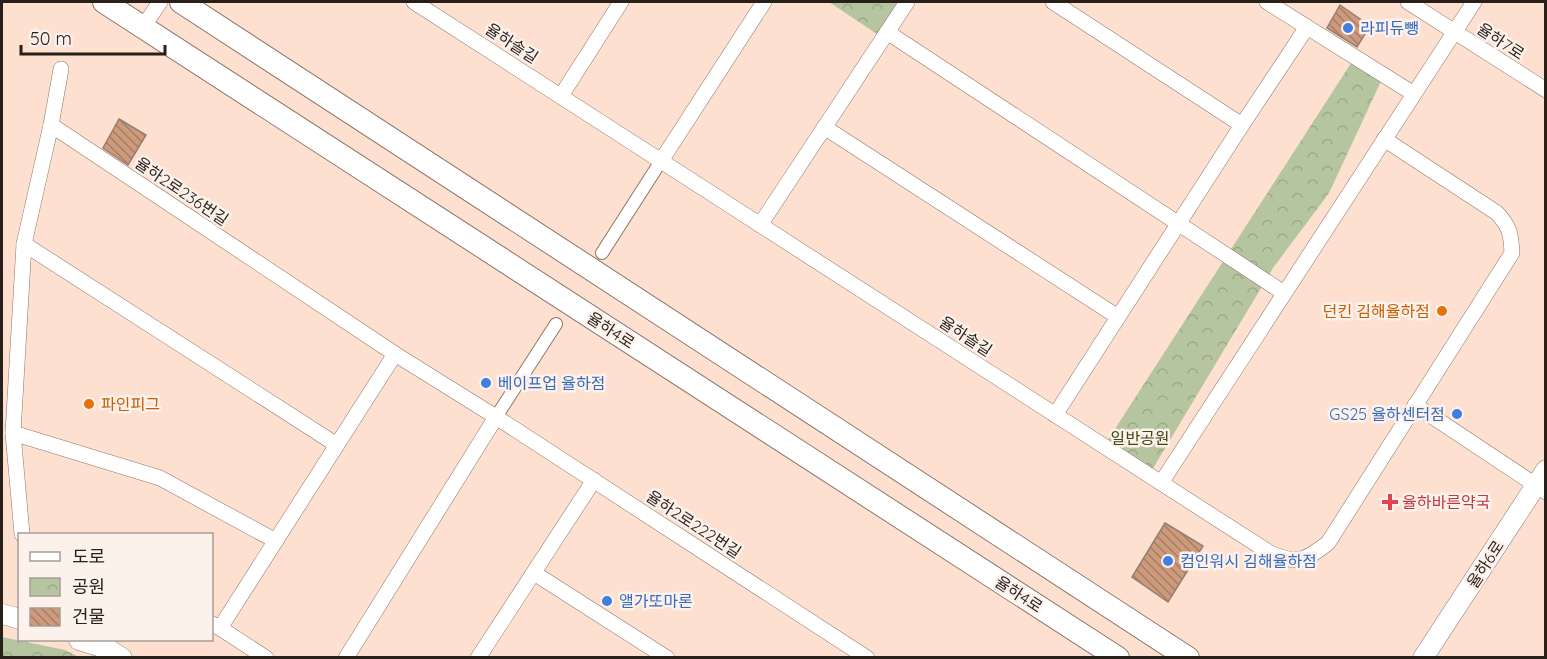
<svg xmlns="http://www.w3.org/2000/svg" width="1547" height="659" font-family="Quicksand,'Noto Sans KR',sans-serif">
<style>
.park{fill:url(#park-crowns)}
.building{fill:url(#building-back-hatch);stroke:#977e6f;stroke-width:1.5}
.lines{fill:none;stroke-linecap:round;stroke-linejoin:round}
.pedestrian-casing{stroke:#8f7667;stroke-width:14}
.minor-casing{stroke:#8f7667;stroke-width:16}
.tertiary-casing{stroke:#8f7667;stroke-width:21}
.secondary-casing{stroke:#8f7667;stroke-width:24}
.pedestrian{stroke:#fff;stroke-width:12}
.minor{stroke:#fff;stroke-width:15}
.tertiary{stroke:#fff;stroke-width:20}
.secondary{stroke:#fff;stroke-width:22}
.shop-dot{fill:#3f7fe0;stroke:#fdf1eb;stroke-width:2}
.food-dot{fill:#e8710a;stroke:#fdf1eb;stroke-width:2}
.health-dot{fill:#e0444e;stroke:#fdf1eb;stroke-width:2}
.labels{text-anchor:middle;stroke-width:5;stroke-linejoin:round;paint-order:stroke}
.shop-label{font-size:16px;fill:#366cbe;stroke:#fdf1eb;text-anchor:start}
.street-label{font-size:16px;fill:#291f19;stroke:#fdf1eb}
.food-label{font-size:16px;fill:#c56008;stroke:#fdf1eb;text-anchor:end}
.park-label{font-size:16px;fill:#374b12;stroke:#fdf1eb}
.health-label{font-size:16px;fill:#be3a42;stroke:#fdf1eb;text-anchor:start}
</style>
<defs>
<pattern id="park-crowns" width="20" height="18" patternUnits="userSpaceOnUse" patternTransform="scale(1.5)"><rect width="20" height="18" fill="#b5c5a0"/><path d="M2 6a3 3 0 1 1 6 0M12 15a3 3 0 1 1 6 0" fill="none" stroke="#9ca989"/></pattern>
<pattern id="building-back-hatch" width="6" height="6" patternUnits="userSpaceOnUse" patternTransform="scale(1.5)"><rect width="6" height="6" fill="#ce9a7c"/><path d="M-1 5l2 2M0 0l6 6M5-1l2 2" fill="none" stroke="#a77d65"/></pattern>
</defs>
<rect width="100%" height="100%" fill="#fde0d0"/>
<!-- park -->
<g class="park">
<path d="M 829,2 L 903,2 L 880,36 Z"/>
<path d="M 1355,57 L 1384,75 L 1329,193 L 1273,268 L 1149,475 L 1104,446 Z"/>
<path d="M 2,637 L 65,650 L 79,657 L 2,657 Z"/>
</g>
<!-- building -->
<g class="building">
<path d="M 1340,5 L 1370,26 L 1357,47 L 1327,28 Z"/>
<path d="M 119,119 L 146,135 L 128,165 L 103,148 Z"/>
<path d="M 1165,523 L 1203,546 L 1168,602 L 1132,577 Z"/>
</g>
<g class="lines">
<defs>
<g id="pedestrian">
<path d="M 602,253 L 661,161"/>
<path d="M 496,417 L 556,324"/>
</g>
<g id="minor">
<path d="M 414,2 L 1270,553 C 1298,565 1304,561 1328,543 L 1512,253 C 1511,234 1510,227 1497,213 L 1384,139"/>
<path d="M 1053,2 L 1242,125"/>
<path d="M 1267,2 L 1414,94"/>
<path d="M 1408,2 L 1546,90"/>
<path d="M 143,27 L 160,2"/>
<path d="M 887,32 L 1284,293"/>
<path d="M 561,96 L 621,2"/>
<path d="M 51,125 L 395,354 L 496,417 L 867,658"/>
<path d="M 824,127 L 1118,317"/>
<path d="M 661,161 L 764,2"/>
<path d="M 760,225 L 907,2"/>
<path d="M 24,244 L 337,445"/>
<path d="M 1415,405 L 1546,492"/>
<path d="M 1055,415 L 1242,125 L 1307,27"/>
<path d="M 13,433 L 160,478 L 276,541"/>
<path d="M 1161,483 L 1474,2"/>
<path d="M 22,534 L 13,433 L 24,244 L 51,125 L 61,69"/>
<path d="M 534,573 L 667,658"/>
<path d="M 212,624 L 220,628 L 266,658"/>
<path d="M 220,628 L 395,354"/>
<path d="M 346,658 L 496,417"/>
<path d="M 478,658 L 594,480"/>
</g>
<g id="tertiary">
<path d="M 2,614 L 20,619"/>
<path d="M 79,640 L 108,649 L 122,658"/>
<path d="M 1423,658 L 1546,470"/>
</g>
<g id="secondary">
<path d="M 104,2 L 1118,658"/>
<path d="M 181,2 L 1188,658"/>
</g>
</defs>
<!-- pedestrian casing -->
<use href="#pedestrian" class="pedestrian-casing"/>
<!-- minor casing -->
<use href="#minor" class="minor-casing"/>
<!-- tertiary casing -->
<use href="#tertiary" class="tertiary-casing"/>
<!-- secondary casing -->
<use href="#secondary" class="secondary-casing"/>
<!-- pedestrian -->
<use href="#pedestrian" class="pedestrian"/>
<!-- minor -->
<use href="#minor" class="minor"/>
<!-- tertiary -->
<use href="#tertiary" class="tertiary"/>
<!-- secondary -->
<use href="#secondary" class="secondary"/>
</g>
<!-- markers -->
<g class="shop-dot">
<circle cx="1348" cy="28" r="6"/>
<circle cx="486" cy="383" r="6"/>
<circle cx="1457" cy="414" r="6"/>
<circle cx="1168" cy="561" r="6"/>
<circle cx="607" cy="601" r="6"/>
</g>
<g class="food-dot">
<circle cx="1442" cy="311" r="6"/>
<circle cx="89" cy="404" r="6"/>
</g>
<path class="health-dot" d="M1387 493h6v6h6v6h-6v6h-6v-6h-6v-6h6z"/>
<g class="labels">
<!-- shop labels -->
<g class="shop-label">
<text x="1360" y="34">라피듀뺑</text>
<text x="498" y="389">베이프업 율하점</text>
<text x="1445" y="420" text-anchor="end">GS25 율하센터점</text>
<text x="1180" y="567">컴인워시 김해율하점</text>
<text x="619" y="607">앨가또마론</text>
</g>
<!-- street labels -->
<g class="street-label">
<text transform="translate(1501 41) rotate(33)" y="6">율하7로</text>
<text transform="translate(512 43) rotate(33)" y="6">율하솔길</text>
<text transform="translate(182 191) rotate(34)" y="6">율하2로236번길</text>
<text transform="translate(611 330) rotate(33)" y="6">율하4로</text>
<text transform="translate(966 336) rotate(33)" y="6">율하솔길</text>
<text transform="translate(694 524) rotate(33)" y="6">율하2로222번길</text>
<text transform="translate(1485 564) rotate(-57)" y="6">율하6로</text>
<text transform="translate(1019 594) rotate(33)" y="6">율하4로</text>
</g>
<!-- food labels -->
<g class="food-label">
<text x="1430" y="317">던킨 김해율하점</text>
<text x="101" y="410" text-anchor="start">파인피그</text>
</g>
<!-- park labels -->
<g class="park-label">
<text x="1140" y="444">일반공원</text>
</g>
<!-- health labels -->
<g class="health-label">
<text x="1402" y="508">율하바른약국</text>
</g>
</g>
<!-- border -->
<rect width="1547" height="659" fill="none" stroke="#291f19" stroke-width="6"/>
<!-- legend -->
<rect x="18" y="533" width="195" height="108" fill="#fdf1eb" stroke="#a89d97" stroke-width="1.5"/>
<rect x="30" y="552" width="30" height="9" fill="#ffffff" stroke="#a89d97" stroke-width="1.5"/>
<text x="72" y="563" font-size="18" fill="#291f19">도로</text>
<rect x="30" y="578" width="30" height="18" fill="url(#park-crowns)" stroke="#a89d97" stroke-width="1.5"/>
<text x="72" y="593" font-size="18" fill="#291f19">공원</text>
<rect x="30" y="608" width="30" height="18" fill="url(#building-back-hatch)" stroke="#a89d97" stroke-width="1.5"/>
<text x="72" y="623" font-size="18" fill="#291f19">건물</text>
<!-- scale -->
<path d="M21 45v9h144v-9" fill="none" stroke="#291f19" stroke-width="3"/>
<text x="30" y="45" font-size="18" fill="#291f19" stroke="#fdf1eb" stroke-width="4.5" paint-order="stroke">50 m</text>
</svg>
